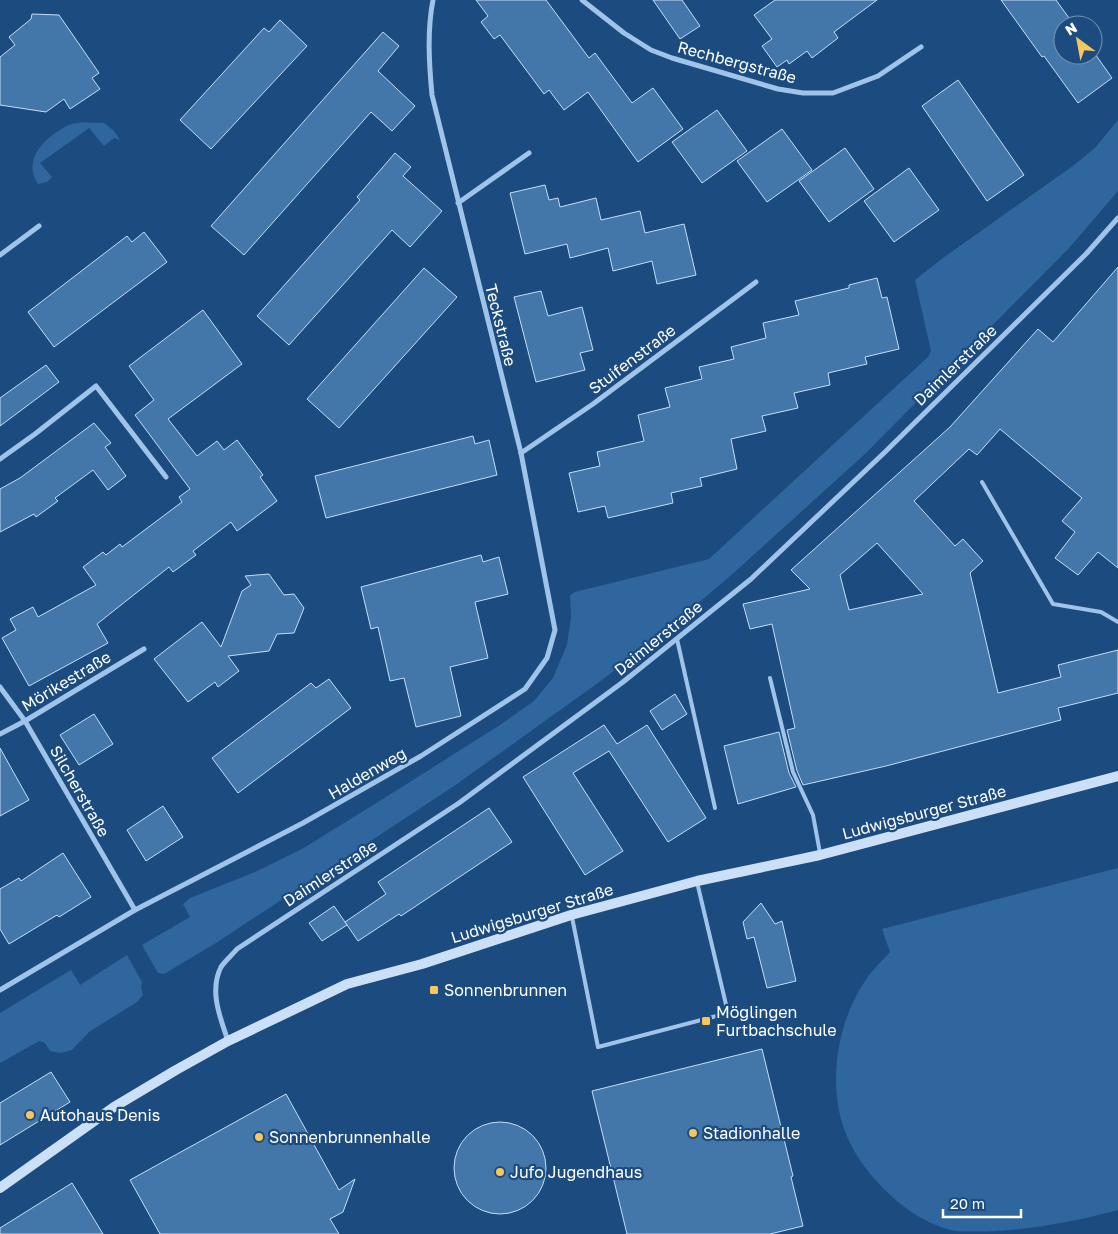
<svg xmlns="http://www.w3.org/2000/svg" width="1118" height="1234" font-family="'Golos Text',sans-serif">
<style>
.green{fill:#2f669e}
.building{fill:#4477a9;stroke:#c4ddf7;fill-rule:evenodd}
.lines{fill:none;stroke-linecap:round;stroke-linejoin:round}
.lane{stroke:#a0c4e9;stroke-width:4}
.street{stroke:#a0c4e9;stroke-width:5}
.secondary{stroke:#cbe0f7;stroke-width:10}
.poi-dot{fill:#f9c55d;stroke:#1c4c7f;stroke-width:2}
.labels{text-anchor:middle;stroke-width:4.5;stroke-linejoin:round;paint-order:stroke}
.street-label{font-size:16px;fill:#fff;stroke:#1c4c7f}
.poi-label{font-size:16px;fill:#fff;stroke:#1c4c7f;text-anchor:start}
</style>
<rect width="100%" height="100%" fill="#1c4c7f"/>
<!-- green -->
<g class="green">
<path d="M 1118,120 L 1118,191 L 1069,248 L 865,454 L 728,578 L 661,634 L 602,680 L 457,784 L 216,943 L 164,974 L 158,973 L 142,945 L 190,917 L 183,904 L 190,898 L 255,872 L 302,849 L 386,797 L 500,725 L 534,701 L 553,678 L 567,645 L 571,617 L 570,595 L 575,592 L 709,559 L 928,357 L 931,351 L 915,280 L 943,258 L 1074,165 L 1095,148 Z"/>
<path d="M 104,123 L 114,131 L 120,140 L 114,138 L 104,146 L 89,128 L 40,163 L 52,177 L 47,182 L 38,184 C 21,159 47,135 69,125 C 78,121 94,123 104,123 Z"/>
<path d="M 1118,868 L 1118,1210 C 1065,1224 1010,1234 955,1231 C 927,1225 903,1208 884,1189 C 866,1171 851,1150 843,1126 C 828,1079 838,1021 865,981 C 872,970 881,962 890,952 L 882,929 Z"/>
<path d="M 127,955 L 142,982 L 141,987 L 143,995 L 137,1002 L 89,1032 L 72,1050 L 61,1053 L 50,1051 L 45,1043 L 39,1041 L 0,1063 L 0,1013 L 71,970 L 80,985 Z"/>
</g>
<!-- building -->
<g class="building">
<path d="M 476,0 L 546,0 L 589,58 L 595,53 L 632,103 L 653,88 L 683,129 L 638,162 L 588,92 L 564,110 L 549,90 L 544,94 L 500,35 L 494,39 L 481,22 L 488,16 Z"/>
<path d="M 653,0 L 682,0 L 700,26 L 680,39 Z"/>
<path d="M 775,0 L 877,0 L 834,32 L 838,38 L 812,58 L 807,51 L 789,64 L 787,60 L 777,67 L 762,46 L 772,39 L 754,15 Z"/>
<path d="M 1001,0 L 1056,0 L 1074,25 L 1063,25 L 1063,55 L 1093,55 L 1093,51 L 1112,78 L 1078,103 L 1044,56 L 1042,57 Z"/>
<path d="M 32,14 L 59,15 L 99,73 L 92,78 L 100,89 L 70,109 L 64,99 L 46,112 L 0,105 L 0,57 L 15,45 L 9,37 L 31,19 Z"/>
<path d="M 280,20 L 307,46 L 211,149 L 180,120 L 264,28 L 269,32 Z"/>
<path d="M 383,32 L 399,46 L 378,71 L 415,106 L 392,131 L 371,112 L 244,255 L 211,226 Z"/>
<path d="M 958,80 L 1024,175 L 987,201 L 922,106 Z"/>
<path d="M 717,110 L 747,151 L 702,183 L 672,142 Z"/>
<path d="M 782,129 L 812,170 L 767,202 L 737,161 Z"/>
<path d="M 845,148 L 874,189 L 829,222 L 799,181 Z"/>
<path d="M 395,153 L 411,167 L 403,176 L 442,211 L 410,247 L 392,230 L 289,345 L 257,316 L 360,200 L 357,197 Z"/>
<path d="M 909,168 L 939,210 L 894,242 L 864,201 Z"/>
<path d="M 545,185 L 549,200 L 558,198 L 560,207 L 596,198 L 601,220 L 640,211 L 645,233 L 684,224 L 696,275 L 657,284 L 652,261 L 613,271 L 608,248 L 570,258 L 567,244 L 525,254 L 510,193 Z"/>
<path d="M 144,232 L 167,262 L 54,347 L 28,312 L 127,236 L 132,242 Z"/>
<path d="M 1118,267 L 1118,568 L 1098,552 L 1078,575 L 1055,558 L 1075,532 L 1062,521 L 1082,498 L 1000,429 L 977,455 L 969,449 L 914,501 L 955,546 L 963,539 L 983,561 L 970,573 L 998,693 L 1061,677 L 1058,665 L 1118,650 L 1118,693 L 1058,708 L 1061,720 L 886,766 L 803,785 L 797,771 L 787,730 L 795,728 L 772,624 L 750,629 L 743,604 L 810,589 L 791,570 L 950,427 L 1038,329 L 1053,342 ZM 877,543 L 923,594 L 849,610 L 840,575 Z"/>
<path d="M 424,268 L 457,297 L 339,428 L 307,399 Z"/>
<path d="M 877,278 L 882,298 L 887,297 L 899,349 L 865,357 L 867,364 L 828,373 L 830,385 L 794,393 L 798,408 L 762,416 L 766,431 L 731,439 L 737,469 L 700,478 L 702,486 L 671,493 L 673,503 L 608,518 L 605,506 L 578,512 L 569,473 L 600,466 L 597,452 L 644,441 L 638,415 L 670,407 L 665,388 L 702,379 L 699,367 L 734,359 L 731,347 L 766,338 L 763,323 L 799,315 L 795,301 L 849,288 L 849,285 Z"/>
<path d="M 541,291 L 548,316 L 582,307 L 593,350 L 580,353 L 585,370 L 536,382 L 514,297 Z"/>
<path d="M 203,310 L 242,364 L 168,419 L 197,456 L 217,441 L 224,450 L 237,440 L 263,475 L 260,477 L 277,501 L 237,531 L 231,522 L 193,551 L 196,555 L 173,572 L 169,567 L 97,624 L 108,643 L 29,686 L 2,638 L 16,630 L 10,619 L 33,607 L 38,617 L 96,585 L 83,567 L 103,552 L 106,555 L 120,544 L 122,547 L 182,502 L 179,497 L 190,489 L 135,415 L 154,400 L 129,366 Z"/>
<path d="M 46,365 L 59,382 L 0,426 L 0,398 Z"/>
<path d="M 94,423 L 111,443 L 105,447 L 126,476 L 108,490 L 93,470 L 55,498 L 58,501 L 36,517 L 34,514 L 0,532 L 0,489 L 20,478 Z"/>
<path d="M 473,436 L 475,444 L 489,440 L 497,475 L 326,518 L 315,476 Z"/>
<path d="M 481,555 L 483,562 L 499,557 L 508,594 L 475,602 L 488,658 L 450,667 L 461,716 L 416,727 L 404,678 L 390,681 L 378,627 L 371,629 L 361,587 Z"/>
<path d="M 269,574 L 284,595 L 294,594 L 304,608 L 294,633 L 277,634 L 269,651 L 228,656 L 239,671 L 218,687 L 215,682 L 188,702 L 154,659 L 202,622 L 221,647 L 242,591 L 251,585 L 245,576 Z"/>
<path d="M 329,679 L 351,708 L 238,793 L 212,758 L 311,683 L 316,688 Z"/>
<path d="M 675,694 L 687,714 L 662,730 L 650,711 Z"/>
<path d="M 94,714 L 113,744 L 79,765 L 60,735 Z"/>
<path d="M 604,725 L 617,744 L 647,725 L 706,818 L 668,842 L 609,751 L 573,773 L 623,851 L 585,875 L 523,777 Z"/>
<path d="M 779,732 L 789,773 L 796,787 L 738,804 L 724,746 Z"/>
<path d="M 0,748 L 29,800 L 0,816 Z"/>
<path d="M 163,806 L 183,837 L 146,861 L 127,830 Z"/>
<path d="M 489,808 L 512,842 L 401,916 L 399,914 L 358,941 L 345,922 L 386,894 L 378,882 Z"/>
<path d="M 63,853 L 91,897 L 59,917 L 57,915 L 9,944 L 0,929 L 0,889 L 19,878 L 21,881 Z"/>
<path d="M 761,903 L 775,924 L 782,921 L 796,981 L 767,988 L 754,937 L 747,939 L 743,922 Z"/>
<path d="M 334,906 L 347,925 L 322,941 L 309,923 Z"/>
<path d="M 762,1049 L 793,1176 L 791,1177 L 803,1226 L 770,1234 L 627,1234 L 592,1091 Z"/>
<path d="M 51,1072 L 70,1102 L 0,1145 L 0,1103 Z"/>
<path d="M 286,1094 L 339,1190 L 355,1179 L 343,1212 L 330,1219 L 339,1234 L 160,1234 L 130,1180 Z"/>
<circle cx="500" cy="1168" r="46"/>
<path d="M 72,1183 L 103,1234 L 0,1234 L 0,1228 Z"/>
</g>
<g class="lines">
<!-- lane -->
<g class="lane">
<path d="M 982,482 L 1053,604 L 1101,612 L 1118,622"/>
<path d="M 677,639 L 715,808"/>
<path d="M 770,678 L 793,772 L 813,815 L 820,853"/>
<path d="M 572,917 L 598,1047 L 728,1013 L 697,882"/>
</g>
<!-- street -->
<g class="street">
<path d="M 582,0 L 624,33 L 651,50 L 672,58 L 778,89 L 803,93 L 833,93 L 878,76 L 921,47"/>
<path d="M 458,203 L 529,153"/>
<path d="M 0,255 L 39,226"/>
<path d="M 521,453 L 593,404 L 756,282"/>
<path d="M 0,459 L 35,434 L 96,386 L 166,477"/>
<path d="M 0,687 L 25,721 L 135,910"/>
<path d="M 0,734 L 25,721 L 144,649"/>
<path d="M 0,990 L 135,910 L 303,823 L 421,756 L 525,689 L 547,658 L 555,630 L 521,453 L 432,95 C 429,63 427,31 433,0"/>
<path d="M 228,1041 C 220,1017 209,991 221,967 C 225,961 232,955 237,949 L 459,803 L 623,682 L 751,579 L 885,452 L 1086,254 L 1118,218"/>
</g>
<!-- secondary -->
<path class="secondary" d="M 0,1188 L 114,1107 L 176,1070 L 228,1041 L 347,984 L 422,964 L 571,915 L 697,881 L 820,855 L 1118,776"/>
</g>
<!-- markers -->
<g class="poi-dot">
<rect x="429" y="985" width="10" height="10" rx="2.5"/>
<rect x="701" y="1016" width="10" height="10" rx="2.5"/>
<circle cx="30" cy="1115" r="5"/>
<circle cx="693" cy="1133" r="5"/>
<circle cx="259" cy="1137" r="5"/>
<circle cx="500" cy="1172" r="5"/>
</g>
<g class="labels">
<!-- street labels -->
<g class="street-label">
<text transform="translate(737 62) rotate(15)" y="6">Rechbergstraße</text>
<text transform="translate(501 325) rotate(76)" y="6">Teckstraße</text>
<text transform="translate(632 359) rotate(-37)" y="6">Stuifenstraße</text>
<text transform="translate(955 365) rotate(-44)" y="6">Daimlerstraße</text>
<text transform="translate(658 638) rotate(-39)" y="6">Daimlerstraße</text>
<text transform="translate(66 681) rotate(-31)" y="6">Mörikestraße</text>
<text transform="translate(367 773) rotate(-30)" y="6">Haldenweg</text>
<text transform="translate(80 791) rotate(60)" y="6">Silcherstraße</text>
<text transform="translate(924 812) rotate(-15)" y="6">Ludwigsburger Straße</text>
<text transform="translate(330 873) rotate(-33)" y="6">Daimlerstraße</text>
<text transform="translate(532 913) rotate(-17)" y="6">Ludwigsburger Straße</text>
</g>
<!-- poi labels -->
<g class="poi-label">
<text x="444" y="996">Sonnenbrunnen</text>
<text x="716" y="1018">Möglingen<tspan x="716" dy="18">Furtbachschule</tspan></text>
<text x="40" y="1121">Autohaus Denis</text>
<text x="703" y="1139">Stadionhalle</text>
<text x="269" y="1143">Sonnenbrunnenhalle</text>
<text x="510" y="1178">Jufo Jugendhaus</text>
</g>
</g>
<!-- north arrow -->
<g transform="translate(1078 40) rotate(328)"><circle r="24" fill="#1c4c7f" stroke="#7794b2"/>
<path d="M0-4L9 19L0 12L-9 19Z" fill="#f9c55d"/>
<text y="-8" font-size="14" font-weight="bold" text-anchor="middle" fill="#ffffff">N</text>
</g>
<!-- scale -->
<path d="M943 1209v8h78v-8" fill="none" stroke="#ffffff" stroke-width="2.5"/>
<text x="950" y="1209" font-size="15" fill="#ffffff" stroke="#1c4c7f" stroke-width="4" paint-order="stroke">20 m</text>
</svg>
